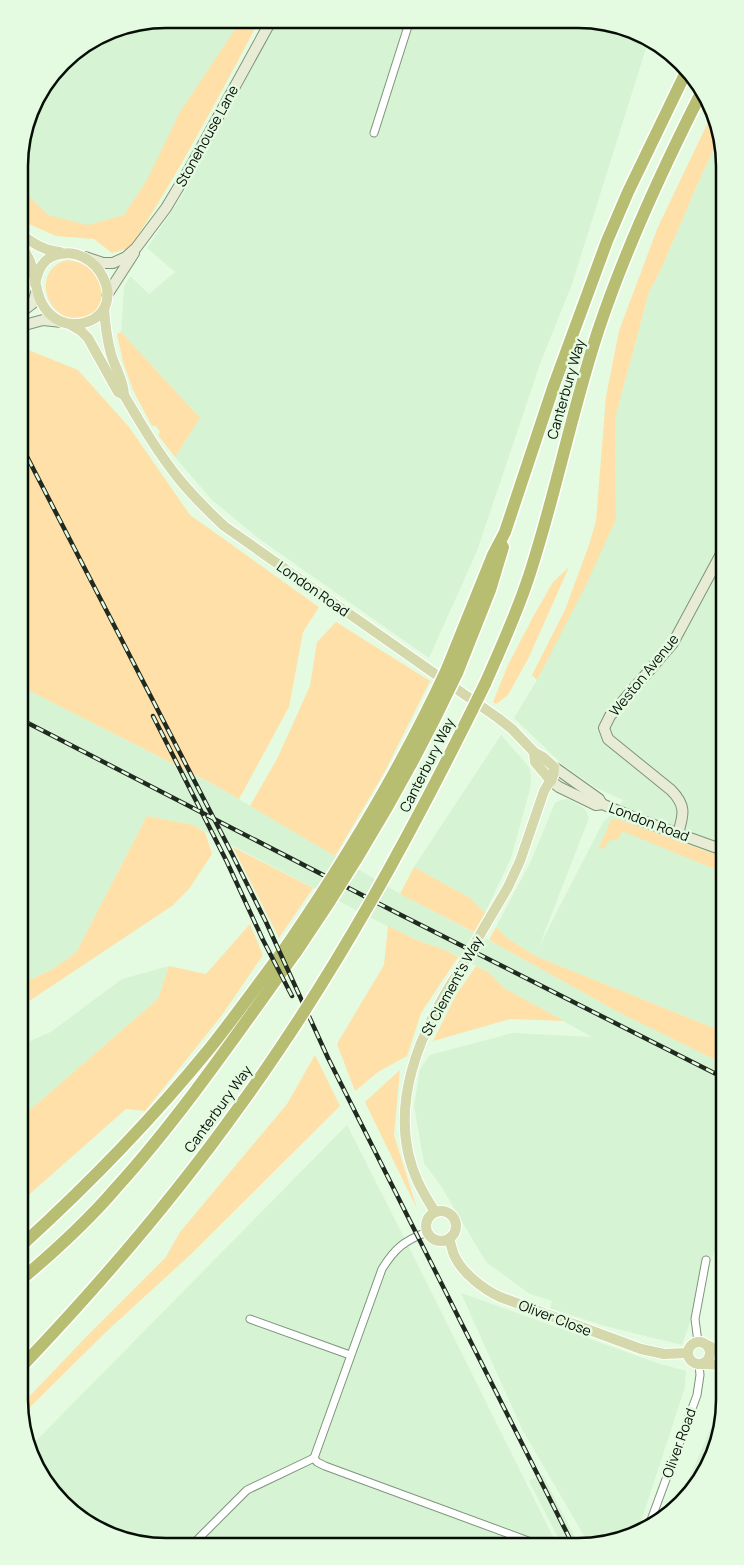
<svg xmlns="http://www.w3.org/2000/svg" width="744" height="1565" font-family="Manrope,sans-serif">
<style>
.built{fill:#d6f3d3}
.green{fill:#ffe0a8}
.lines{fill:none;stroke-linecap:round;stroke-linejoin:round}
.street-casing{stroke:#7e947c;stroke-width:9}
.secondary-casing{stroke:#7e947c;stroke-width:12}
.primary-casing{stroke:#fff;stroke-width:12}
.highway-casing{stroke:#fff;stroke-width:15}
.street{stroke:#fff;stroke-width:7}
.secondary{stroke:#e9ecd5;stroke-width:10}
.primary{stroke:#d4d8aa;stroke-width:10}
.highway{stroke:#b7be72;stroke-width:12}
.rail-casing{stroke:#212a20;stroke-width:4.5}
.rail{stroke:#e4fbe1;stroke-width:2.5;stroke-dasharray:8;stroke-linecap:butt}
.primary-bridge-casing{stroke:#fff;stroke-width:12;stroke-linecap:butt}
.highway-bridge-casing{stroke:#fff;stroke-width:15;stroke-linecap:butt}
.primary-bridge{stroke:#d4d8aa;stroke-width:10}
.highway-bridge{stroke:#b7be72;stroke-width:12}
.labels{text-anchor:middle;stroke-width:5;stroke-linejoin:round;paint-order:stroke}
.street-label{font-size:14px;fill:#070e06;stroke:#e4fbe1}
.rim{fill:none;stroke:#070e06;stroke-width:2.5}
</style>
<rect width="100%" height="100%" fill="#e4fbe1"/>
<!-- built -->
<g class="built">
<path d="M 165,19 L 245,19 L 166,157 L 114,234 L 25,213 L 20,207 L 20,146 L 34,100 L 68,55 L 109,30 Z"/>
<path d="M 278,19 L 607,22 L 648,42 L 572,284 L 540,364 L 477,551 L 429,658 L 258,538 L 211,499 L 175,457 L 200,418 L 121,332 L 124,287 L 130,276 L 149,294 L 175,272 L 147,248 L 182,196 Z"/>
<path d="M 720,135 L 724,1032 L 535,956 L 507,938 L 496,927 L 531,861 L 555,803 L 561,800 L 567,799 L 574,802 L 585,809 L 589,818 L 538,949 L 603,822 L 617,810 L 623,800 L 596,788 L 563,765 L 514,718 L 537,680 L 616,519 L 615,418 L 649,292 L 662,267 L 698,183 Z"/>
<path d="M 22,687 L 213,784 L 395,891 L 509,951 L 622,1014 L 724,1064 L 724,1235 L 714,1253 L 682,1345 L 605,1326 L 550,1308 L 552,1301 L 530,1294 L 486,1262 L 441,1186 L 424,1163 L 414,1106 L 420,1069 L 430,1055 L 513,1033 L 592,1037 L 504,988 L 488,972 L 445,950 L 414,939 L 379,922 L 193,825 L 147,816 L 76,953 L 53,969 L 22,984 Z"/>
<path d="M 501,735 L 529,767 L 531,775 L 530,789 L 511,858 L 485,913 L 470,898 L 414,867 Z"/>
<path d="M 169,966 L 158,999 L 23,1116 L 23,1044 L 51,1032 L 122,979 Z"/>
<path d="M 347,1125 L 412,1253 L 555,1541 L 137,1543 L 68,1510 L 30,1447 Z"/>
<path d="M 461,1293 L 657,1363 L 686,1371 L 685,1387 L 639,1528 L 617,1541 L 587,1541 L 522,1429 Z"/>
<path d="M 725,1395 L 725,1410 L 714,1456 L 689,1496 L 682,1500 L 684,1491 Z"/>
<path d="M 543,1475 L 569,1526 L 577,1541 L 560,1541 L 529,1481 Z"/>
</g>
<!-- green -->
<g class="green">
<path d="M 242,19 L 260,19 C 219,97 178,174 130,248 L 112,253 L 94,239 L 56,236 L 20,220 L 20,188 L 48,215 L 88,225 L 124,215 L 147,180 L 180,112 Z"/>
<path d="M 712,114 L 720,127 L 720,135 L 698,183 L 662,267 L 649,292 L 615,418 L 616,519 L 585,587 L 537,680 L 532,675 L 565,610 L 589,545 L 596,521 L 606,397 L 619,331 L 658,227 Z"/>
<path d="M 67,260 C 75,261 83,263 89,268 C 102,279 110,304 93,315 C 90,317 86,317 82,318 C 49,325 28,271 67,260 Z"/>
<path d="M 121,332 L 200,418 L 175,457 L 158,435 L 160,432 L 156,426 L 152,426 L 133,390 L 123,362 L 117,334 Z"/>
<path d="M 21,347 L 78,370 L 129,427 L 190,515 L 319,607 L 303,632 L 289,707 L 239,799 L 213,784 L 22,687 Z"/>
<path d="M 569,567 L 529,657 L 508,695 L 496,704 L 493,702 L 508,665 L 533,617 L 553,582 Z"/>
<path d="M 336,622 L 430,681 L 384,773 L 335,856 L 250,806 L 277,759 L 310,686 L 317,642 Z"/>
<path d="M 147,816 L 193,825 L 205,832 L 212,854 L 189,889 L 172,906 L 23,1005 L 22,984 L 53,969 L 76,953 Z"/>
<path d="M 617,819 L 723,857 L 723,877 L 721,877 L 718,882 L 714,879 L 717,870 L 622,831 L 619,838 L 609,841 L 603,849 L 599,848 L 611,820 Z"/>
<path d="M 233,847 L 313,888 L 279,938 Z"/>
<path d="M 414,867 L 470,898 L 485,913 L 474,932 L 400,894 Z"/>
<path d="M 250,924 L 263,955 L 222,1015 L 145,1111 L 126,1109 L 23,1200 L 23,1116 L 158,999 L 169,966 L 206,974 Z"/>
<path d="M 388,926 L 414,939 L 445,950 L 458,957 L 421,1013 L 407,1056 L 378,1072 L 355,1091 L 337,1044 L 384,965 Z"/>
<path d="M 496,927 L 507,938 L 535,956 L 724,1032 L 724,1064 L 622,1014 L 489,940 Z"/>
<path d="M 476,966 L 488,972 L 504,988 L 564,1021 L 510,1019 L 433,1041 L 456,995 Z"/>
<path d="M 315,1055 L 340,1106 L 189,1256 L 107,1331 L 24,1413 L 24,1402 L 85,1338 L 166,1257 L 180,1232 L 287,1104 Z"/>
<path d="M 400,1070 L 394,1135 L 417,1209 L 365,1102 Z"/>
</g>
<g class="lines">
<defs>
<g id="street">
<path d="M 374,133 L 410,20"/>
<path d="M 427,1232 C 404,1241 395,1248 382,1269 L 314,1458 L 317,1462 L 325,1466 L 531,1542"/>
<path d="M 250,1319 L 350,1355"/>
<path d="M 698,1342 L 695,1319 L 706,1260"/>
<path d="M 651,1520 L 697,1395 L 700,1375 L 699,1365"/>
<path d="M 194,1543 L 247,1490 L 314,1458"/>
</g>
<g id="secondary">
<path d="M 85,257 L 103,263 L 113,263 L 126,257 L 136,248 L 166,208 L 190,168 L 272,19"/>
<path d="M 20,265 C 24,274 25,284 20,294"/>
<path d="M 107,295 L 134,253"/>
<path d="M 20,313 L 33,303 L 37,290"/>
<path d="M 21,326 L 43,320 L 62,322"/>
<path d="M 554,767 L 599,799 L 602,804"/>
<path d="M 551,781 L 559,787 L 596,805 L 602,804 L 640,820 L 723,850"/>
<path d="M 678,833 C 684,814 686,805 671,790 L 608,739 L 604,728 L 610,716 L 673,643 L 722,552"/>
</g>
<g id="primary">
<path d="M 20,234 C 33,243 44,251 60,252"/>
<path d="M 20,246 C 40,265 30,297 51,315 C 61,324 74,326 87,322 C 130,307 98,242 56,255 C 42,259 38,271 35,284"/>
<path d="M 104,308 C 105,324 107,339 111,354 C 115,368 124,381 124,395"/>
<path d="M 71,325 L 81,331 L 88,338 L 118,392 L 124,395 C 141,424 158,453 179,479 C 193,496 208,511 224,526 L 498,718 L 512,729 L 534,752 L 543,757 L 554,767 L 553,776 L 544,791 L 520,861 L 508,887 L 485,926"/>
<path d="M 534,752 L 535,762 L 551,781"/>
<circle cx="441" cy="1226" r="15"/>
<path d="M 435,1212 C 429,1202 423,1193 418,1182 C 385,1111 419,1033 458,973"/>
<path d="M 449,1239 C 451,1244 452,1250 454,1255 C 462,1273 483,1289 500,1297 L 641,1349 L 664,1354 L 687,1353"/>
<circle cx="699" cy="1353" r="11"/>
<path d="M 707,1345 L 725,1354"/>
<path d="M 703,1364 L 725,1365"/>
</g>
<g id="highway">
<path d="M 447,669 L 493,555 L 505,532 L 554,385 L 607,241 L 628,192 L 686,72"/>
<path d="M 457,673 L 490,590 L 503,547"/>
<path d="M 485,684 C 500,650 516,615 528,579 C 555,498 571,413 598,331 C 625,250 661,172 700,95"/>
<path d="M 23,1244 C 90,1183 153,1118 210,1048 C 237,1014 262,979 288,944"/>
<path d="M 23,1278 C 56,1250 88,1221 116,1188 C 182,1115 238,1032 296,952"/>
</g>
</defs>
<!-- street casing -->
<use href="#street" class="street-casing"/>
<!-- secondary casing -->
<use href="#secondary" class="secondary-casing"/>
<!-- primary casing -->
<use href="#primary" class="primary-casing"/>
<!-- highway casing -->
<use href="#highway" class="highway-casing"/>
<!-- street -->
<use href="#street" class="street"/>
<!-- secondary -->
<use href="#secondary" class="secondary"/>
<!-- primary -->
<use href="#primary" class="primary"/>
<!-- highway -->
<use href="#highway" class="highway"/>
<defs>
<g id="rail">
<path d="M 21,445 L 227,844 L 266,922 L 328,1058 L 571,1541"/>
<path d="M 153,716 L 227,862 L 263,940 L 292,996"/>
<path d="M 22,720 L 397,913 L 724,1078"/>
</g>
</defs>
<!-- rail casing -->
<use href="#rail" class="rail-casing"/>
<!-- rail -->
<use href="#rail" class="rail"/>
<defs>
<path id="primary-bridge" d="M 458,973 L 485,926"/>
<g id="highway-bridge">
<path d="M 288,944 C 348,856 402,767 447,669"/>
<path d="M 296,952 C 357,863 411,771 457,673"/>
<path d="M 24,1364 C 101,1283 174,1198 239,1107 C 335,975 413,831 485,684"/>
</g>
</defs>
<!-- primary-bridge casing -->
<use href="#primary-bridge" class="primary-bridge-casing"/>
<!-- highway-bridge casing -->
<use href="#highway-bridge" class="highway-bridge-casing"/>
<!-- primary-bridge -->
<use href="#primary-bridge" class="primary-bridge"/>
<!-- highway-bridge -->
<use href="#highway-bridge" class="highway-bridge"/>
</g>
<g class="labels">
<!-- street labels -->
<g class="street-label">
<text transform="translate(207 136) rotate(-61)" y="5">Stonehouse Lane</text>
<text transform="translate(566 389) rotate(-74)" y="5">Canterbury Way</text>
<text transform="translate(313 589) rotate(35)" y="5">London Road</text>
<text transform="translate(644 675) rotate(-51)" y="5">Weston Avenue</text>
<text transform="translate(427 765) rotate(-63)" y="5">Canterbury Way</text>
<text transform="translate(649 822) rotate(21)" y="5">London Road</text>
<text transform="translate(452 986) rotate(-61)" y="5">St Clement's Way</text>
<text transform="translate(218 1109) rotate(-54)" y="5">Canterbury Way</text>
<text transform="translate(555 1318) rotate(21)" y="5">Oliver Close</text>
<text transform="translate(679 1443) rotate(-70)" y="5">Oliver Road</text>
</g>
</g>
<!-- crop -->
<path d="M0 0H744V1565H0ZM166 28H578A138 138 0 0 1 716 166V1400A138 138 0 0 1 578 1538H166A138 138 0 0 1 28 1400V166A138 138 0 0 1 166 28Z" fill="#e4fbe1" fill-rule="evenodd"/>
<path class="rim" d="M166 28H578A138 138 0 0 1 716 166V1400A138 138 0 0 1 578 1538H166A138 138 0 0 1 28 1400V166A138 138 0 0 1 166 28Z"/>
</svg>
